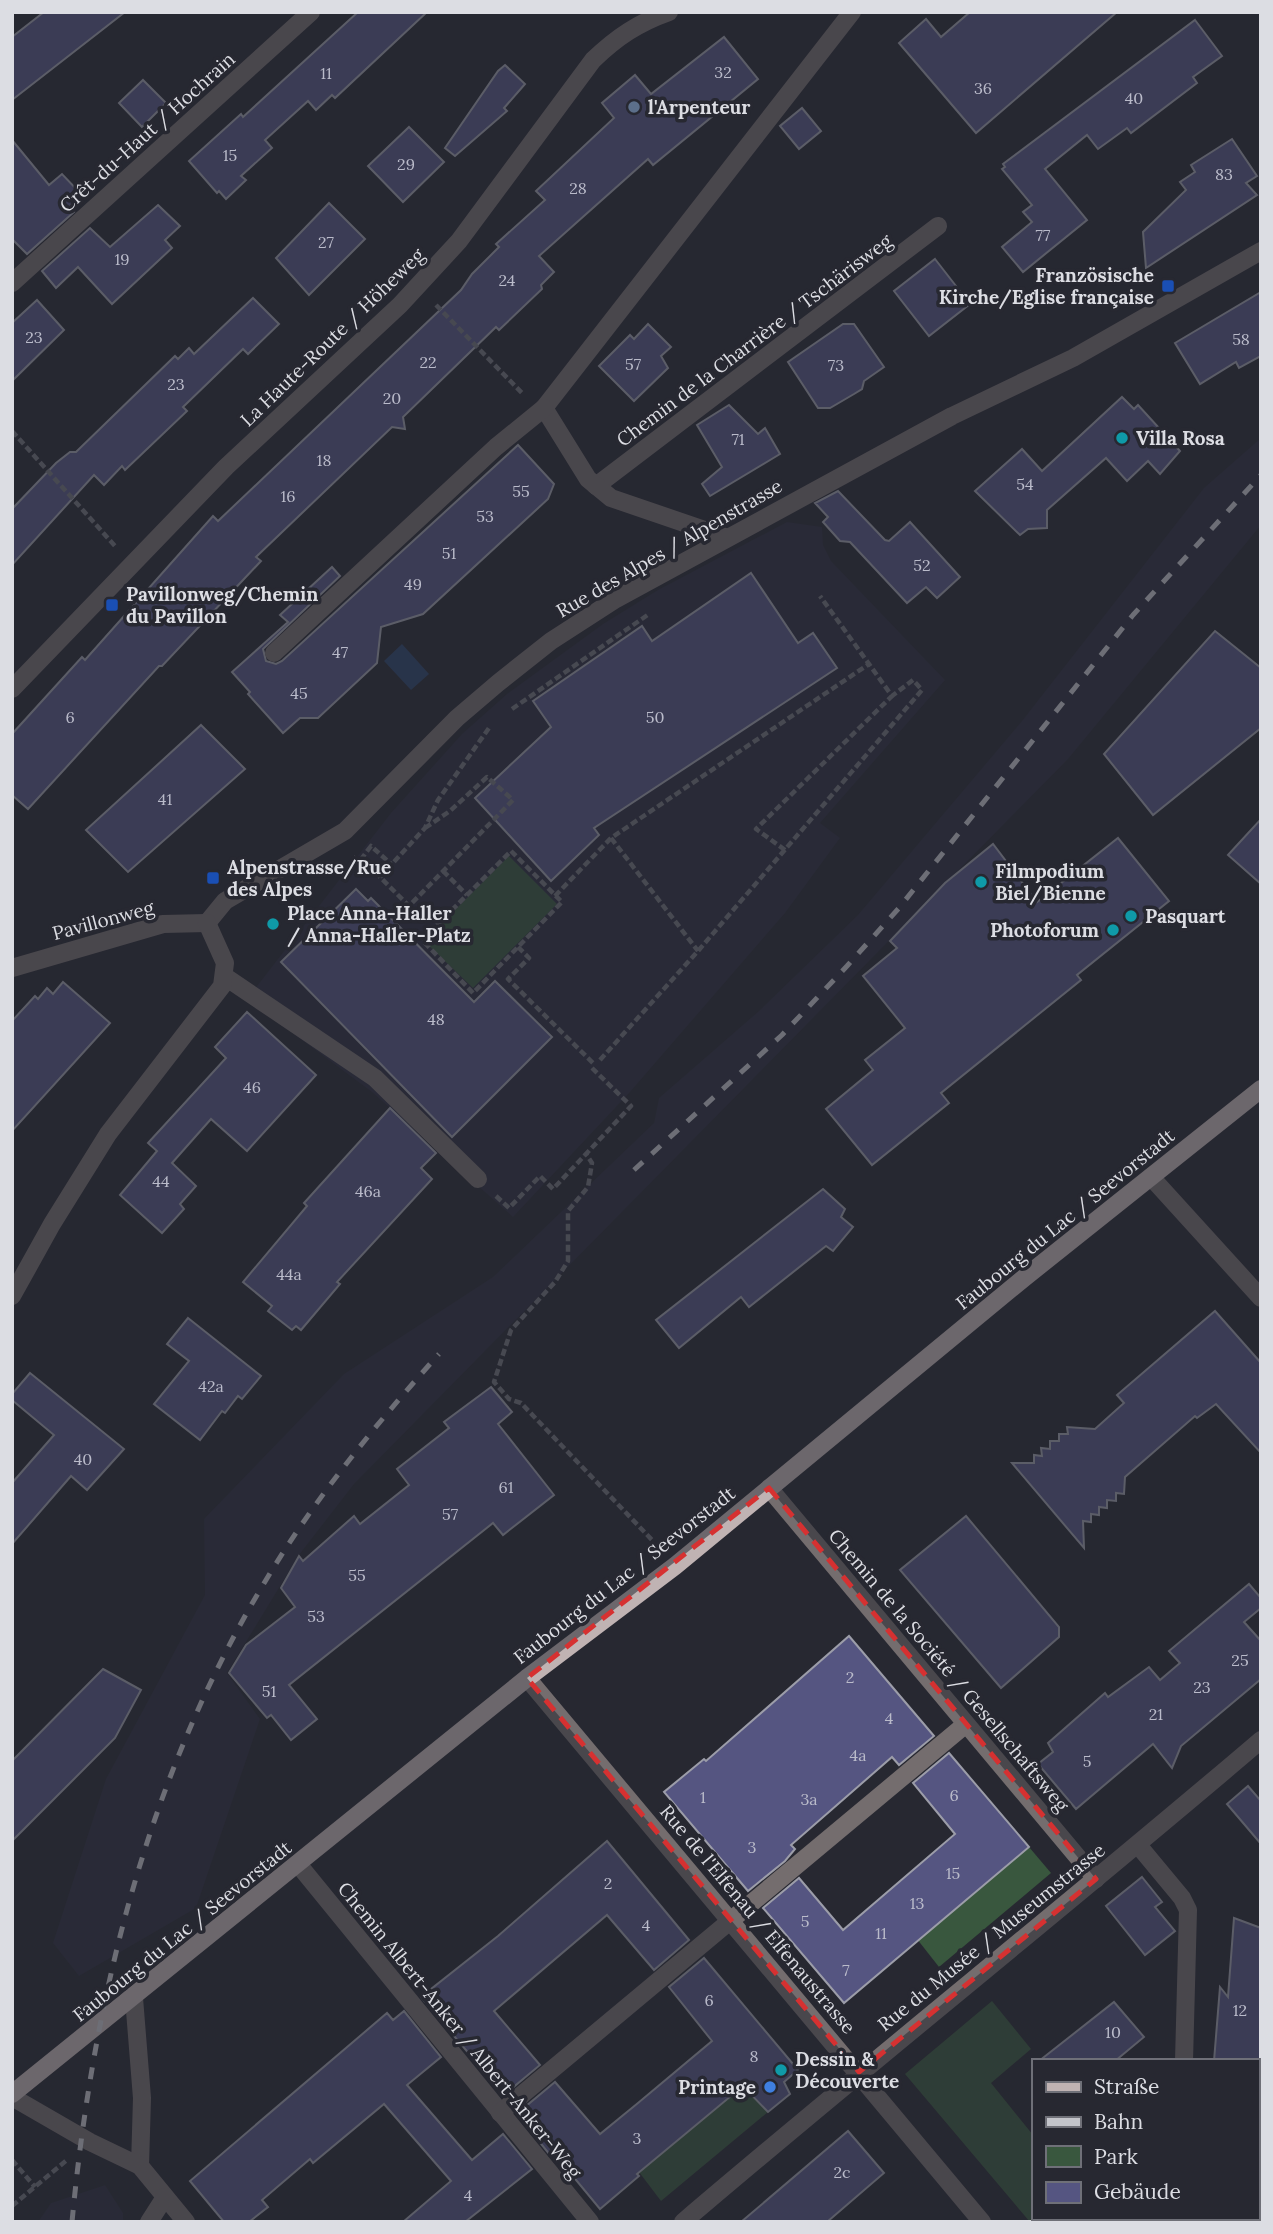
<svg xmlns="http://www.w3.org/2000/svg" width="1273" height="2234" font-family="Lora,serif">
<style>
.built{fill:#2d2e3e}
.green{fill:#39573e}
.water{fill:#2c4368}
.building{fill:#555581;stroke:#9c9da9;stroke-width:2}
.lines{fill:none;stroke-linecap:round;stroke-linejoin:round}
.path{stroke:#707179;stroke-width:4.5;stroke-dasharray:7 3.5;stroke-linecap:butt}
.minor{stroke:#746d6e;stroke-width:18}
.major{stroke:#c0b3b3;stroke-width:18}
.rail{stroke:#c3c4ca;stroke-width:5;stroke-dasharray:12 12;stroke-linecap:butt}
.marked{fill:none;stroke:#d63131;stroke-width:5;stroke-dasharray:14 9;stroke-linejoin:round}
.service-dot{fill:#5c6f8a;stroke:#272831;stroke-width:2.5}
.transit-dot{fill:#1a4fb4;stroke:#272831;stroke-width:2.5}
.culture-dot{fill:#0f9aa8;stroke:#272831;stroke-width:2.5}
.shop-dot{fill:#3f7fe0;stroke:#272831;stroke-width:2.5}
.labels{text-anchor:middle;stroke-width:7;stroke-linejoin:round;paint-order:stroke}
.number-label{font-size:16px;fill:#babbca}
.poi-label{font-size:19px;font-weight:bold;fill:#dcdde3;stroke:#272831;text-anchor:start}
.street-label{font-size:19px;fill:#dcdde3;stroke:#272831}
</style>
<rect width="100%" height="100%" fill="#272831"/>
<!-- built -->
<g class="built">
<path d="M 1261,438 L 1261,525 L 1068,759 L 354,1484 L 299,1555 L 227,1673 L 260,1719 L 196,1908 L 79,1976 L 53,1943 L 106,1779 L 205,1595 L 204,1519 L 344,1374 L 493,1277 L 654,1123 L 659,1098 L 759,1011 L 858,915 L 1022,721 L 1204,488 Z"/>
<path d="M 787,522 L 822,527 L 823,545 L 831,561 L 945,680 L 820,823 L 840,838 L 785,913 L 630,1092 L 513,1217 L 372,1092 L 247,999 L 391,813 L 462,734 L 507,694 L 603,624 L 658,590 Z"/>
<path d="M 105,2185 L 123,2213 L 123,2222 L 38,2222 L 51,2203 Z"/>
</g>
<!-- green -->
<g class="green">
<path d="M 509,856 L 557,904 L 473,988 L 424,941 Z"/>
<path d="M 1029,1847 L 1051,1873 L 939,1967 L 917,1939 Z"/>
<path d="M 992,2001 L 1031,2049 L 991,2083 L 1033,2135 L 1034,2218 L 1030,2222 L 905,2074 Z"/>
<path d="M 743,2086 L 768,2112 L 661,2201 L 639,2172 Z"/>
</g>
<!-- water -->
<path class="water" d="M 402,644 L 429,674 L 411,690 L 384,661 Z"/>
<!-- building -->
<g class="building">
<path d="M 44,12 L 125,12 L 12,100 L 12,37 Z"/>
<path d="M 358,12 L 427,12 L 335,98 L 332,95 L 316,110 L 308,101 L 265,140 L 272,148 L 241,176 L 246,180 L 226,199 L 219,191 L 217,193 L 189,161 L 241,114 L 243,117 Z"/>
<path d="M 970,12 L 1117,12 L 976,133 L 899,43 L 926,19 L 941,37 Z"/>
<path d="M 1195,20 L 1222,56 L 1193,77 L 1197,83 L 1131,133 L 1127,128 L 1098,149 L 1087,135 L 1045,169 L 1087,220 L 1023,272 L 1002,247 L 1032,222 L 1023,212 L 1032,205 L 1002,169 L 1005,167 L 1003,164 Z"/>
<path d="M 724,37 L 758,79 L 653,165 L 648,159 L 539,256 L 554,272 L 541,285 L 542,289 L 499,330 L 496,327 L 403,417 L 405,429 L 392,427 L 256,557 L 261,561 L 162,666 L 159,666 L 28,809 L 12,795 L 12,734 L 82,657 L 85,660 L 213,516 L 218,521 L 461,290 L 472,274 L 499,247 L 496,244 L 545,200 L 536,191 L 614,118 L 602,103 L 635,75 L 651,94 Z"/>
<path d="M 505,65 L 525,84 L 504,108 L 507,111 L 455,156 L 445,148 L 498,71 Z"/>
<path d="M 143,80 L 166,103 L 142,127 L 119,103 Z"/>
<path d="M 802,108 L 821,131 L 799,149 L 780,126 Z"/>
<path d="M 409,127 L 444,162 L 403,202 L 368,166 Z"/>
<path d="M 1232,139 L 1257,176 L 1246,183 L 1257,195 L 1146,268 L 1143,232 L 1186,190 L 1180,182 L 1195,172 L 1191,165 Z"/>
<path d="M 12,140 L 49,185 L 62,174 L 82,195 L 69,207 L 74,212 L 27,254 L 12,239 Z"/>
<path d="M 329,203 L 365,239 L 309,295 L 276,258 Z"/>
<path d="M 158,205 L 180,226 L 165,240 L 172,248 L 112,304 L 78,267 L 56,288 L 42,271 L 90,228 L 110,247 Z"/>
<path d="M 935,259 L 970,304 L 929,336 L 894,291 Z"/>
<path d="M 1261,292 L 1261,356 L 1239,368 L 1236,362 L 1200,384 L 1175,343 Z"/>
<path d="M 253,298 L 279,324 L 248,354 L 243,349 L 183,407 L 187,411 L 125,470 L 122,466 L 104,485 L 94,475 L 12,565 L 12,509 L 56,463 L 70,452 L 76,452 L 175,356 L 178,359 L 189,348 L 194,354 Z"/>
<path d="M 37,300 L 64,330 L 12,381 L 12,323 Z"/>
<path d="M 648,324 L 671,347 L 661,356 L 668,368 L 634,401 L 599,366 L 630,335 L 634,339 Z"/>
<path d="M 843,324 L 854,324 L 884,367 L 864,381 L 862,389 L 854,394 L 830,408 L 818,408 L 788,362 Z"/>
<path d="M 1122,397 L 1134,409 L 1138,405 L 1180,451 L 1160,474 L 1148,461 L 1127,481 L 1106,458 L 1047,510 L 1047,528 L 1028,529 L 1020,535 L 975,491 L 1022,449 L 1042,471 Z"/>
<path d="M 729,405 L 758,434 L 765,428 L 780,454 L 710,496 L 702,484 L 722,467 L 697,425 Z"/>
<path d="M 518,445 L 554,484 L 548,499 L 423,614 L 381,627 L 377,663 L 318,718 L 300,718 L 283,733 L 248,694 L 250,692 L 232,672 L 288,622 L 280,615 L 332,567 L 340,576 L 263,649 L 266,661 L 276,664 L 282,661 Z"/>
<path d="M 838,491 L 885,540 L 889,541 L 910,522 L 960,577 L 937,598 L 926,587 L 907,603 L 850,542 L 840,541 L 823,522 L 828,517 L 815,503 Z"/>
<path d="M 751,573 L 798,643 L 813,633 L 837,668 L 594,828 L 599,835 L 551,881 L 475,798 L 551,727 L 533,701 L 642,626 L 652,641 Z"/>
<path d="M 1215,631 L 1261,668 L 1261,728 L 1153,815 L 1104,754 Z"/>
<path d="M 201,725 L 245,769 L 128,872 L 86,830 Z"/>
<path d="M 1261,819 L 1261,884 L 1228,855 Z"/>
<path d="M 1118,838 L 1169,901 L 1077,975 L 1081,980 L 941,1093 L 949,1103 L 872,1165 L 826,1109 L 873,1070 L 865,1060 L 905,1028 L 863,976 L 897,948 L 890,941 L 945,883 L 993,844 L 1037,902 Z"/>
<path d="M 356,889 L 368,901 L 371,898 L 474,1002 L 495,981 L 552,1037 L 452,1137 L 281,962 Z"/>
<path d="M 63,982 L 110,1023 L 12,1131 L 12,1021 L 35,996 L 38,999 L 47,988 L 53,994 Z"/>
<path d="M 247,1012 L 316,1075 L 247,1151 L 211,1119 L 172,1163 L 196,1186 L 180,1204 L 184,1209 L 162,1233 L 120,1195 L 157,1151 L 148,1143 L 226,1058 L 215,1047 Z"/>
<path d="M 390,1108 L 436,1153 L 421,1168 L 432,1179 L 337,1282 L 340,1284 L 301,1330 L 296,1326 L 292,1330 L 268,1311 L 272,1306 L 243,1282 L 307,1206 L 304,1203 Z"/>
<path d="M 823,1189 L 845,1209 L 841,1217 L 853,1227 L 833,1251 L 826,1246 L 749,1307 L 741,1297 L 679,1348 L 656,1320 Z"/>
<path d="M 1215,1311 L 1261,1363 L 1261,1453 L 1216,1404 L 1197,1418 L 1195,1416 L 1125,1477 L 1124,1494 L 1116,1493 L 1116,1501 L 1107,1500 L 1107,1508 L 1099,1507 L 1099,1515 L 1091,1514 L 1091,1522 L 1083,1521 L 1084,1548 L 1012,1463 L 1034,1463 L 1034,1455 L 1042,1456 L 1041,1448 L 1050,1449 L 1050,1441 L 1059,1441 L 1059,1434 L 1068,1434 L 1067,1427 L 1095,1429 L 1124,1403 L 1117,1395 Z"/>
<path d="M 188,1318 L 261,1376 L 242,1399 L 238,1396 L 225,1413 L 222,1411 L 200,1440 L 154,1404 L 189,1361 L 167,1344 Z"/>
<path d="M 30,1373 L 124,1449 L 87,1490 L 71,1476 L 12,1544 L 12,1483 L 54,1435 L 12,1400 L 12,1394 Z"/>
<path d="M 491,1387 L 512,1412 L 498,1424 L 554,1495 L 503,1535 L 493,1523 L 289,1685 L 317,1719 L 291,1740 L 271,1715 L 267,1718 L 229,1673 L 246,1645 L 295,1607 L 281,1588 L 299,1556 L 303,1561 L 354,1516 L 360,1524 L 409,1485 L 397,1469 L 449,1428 L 444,1422 Z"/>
<path d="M 966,1516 L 1059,1627 L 1059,1637 L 1001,1688 L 900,1570 Z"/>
<path d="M 1249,1584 L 1261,1598 L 1261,1608 L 1244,1622 L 1261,1641 L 1261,1679 L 1181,1746 L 1172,1768 L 1153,1744 L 1076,1809 L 1038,1764 L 1053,1752 L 1048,1743 L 1105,1693 L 1108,1697 L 1149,1667 L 1160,1680 L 1180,1663 L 1169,1651 Z"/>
<path d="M 849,1636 L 934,1736 L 899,1765 L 892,1757 L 791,1845 L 795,1849 L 785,1861 L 748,1891 L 664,1792 L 704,1759 L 706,1761 Z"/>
<path d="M 103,1669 L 141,1690 L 115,1738 L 12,1841 L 12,1761 Z"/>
<path d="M 949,1753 L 1029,1847 L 844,2003 L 763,1908 L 799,1878 L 843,1930 L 955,1834 L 913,1783 Z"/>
<path d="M 1248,1786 L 1261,1801 L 1261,1844 L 1227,1804 Z"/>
<path d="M 607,1841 L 689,1940 L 654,1970 L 607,1915 L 494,2011 L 540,2065 L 504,2095 L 421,1997 L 498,1936 Z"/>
<path d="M 1142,1877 L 1162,1902 L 1155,1907 L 1175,1931 L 1145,1955 L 1106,1906 Z"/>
<path d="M 1234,1918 L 1261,1928 L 1261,2061 L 1214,2061 L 1220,1987 L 1228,1997 Z"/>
<path d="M 704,1958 L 798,2070 L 784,2082 L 790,2094 L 768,2112 L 743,2086 L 637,2174 L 639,2176 L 600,2209 L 553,2152 L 550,2155 L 521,2119 L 523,2117 L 519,2112 L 555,2082 L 600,2134 L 638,2103 L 712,2041 L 669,1987 Z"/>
<path d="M 1114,2002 L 1144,2037 L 1115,2061 L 1039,2061 Z"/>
<path d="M 404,2011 L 441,2057 L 407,2085 L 472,2160 L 503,2134 L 532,2169 L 465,2222 L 403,2222 L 451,2181 L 384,2104 L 313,2163 L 310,2159 L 262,2200 L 268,2207 L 249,2222 L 224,2222 L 190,2181 L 387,2013 L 393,2020 Z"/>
<path d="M 848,2131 L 884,2173 L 827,2222 L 741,2222 Z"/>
</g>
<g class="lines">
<!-- path -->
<g class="path">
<path d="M 436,305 L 523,394"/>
<path d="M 12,431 L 115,546"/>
<path d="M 512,709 L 649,614"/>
<path d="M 425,828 L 450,811 L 487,777 L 513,800 L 409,906 L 380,877 L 425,828 L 438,800 L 489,728"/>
<path d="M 611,838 L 698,951"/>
<path d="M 785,850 L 756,829 L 892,696"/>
<path d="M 511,851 L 562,902 L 473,993 L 422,940 Z"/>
<path d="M 353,857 L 359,862 L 371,846 L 391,864"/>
<path d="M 443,871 L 467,895"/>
<path d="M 555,896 L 611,838 L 869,664"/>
<path d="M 518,947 L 529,958 L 508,979 L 595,1065"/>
<path d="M 600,1060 L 698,951 L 922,690 L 913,680 L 892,696 L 820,596"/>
<path d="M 592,1068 L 631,1106 L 586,1154 L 592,1163 L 588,1187 L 568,1211 L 568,1261 L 555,1282 L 511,1330 L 494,1382 L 509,1399 L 521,1403 L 653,1541"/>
<path d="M 496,1196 L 509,1208 L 540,1176 L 553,1189 L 586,1154"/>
<path d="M 1257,2116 L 1261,2116"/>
<path d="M 12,2160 L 35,2187"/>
<path d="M 12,2206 L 67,2160"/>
</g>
<!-- minor -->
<g class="minor">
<path d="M 12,283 L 311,12"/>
<path d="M 596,486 L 938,226"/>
<path d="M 725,537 L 611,498 L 588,479 L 544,408 L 852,12"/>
<path d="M 274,653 L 496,447 L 544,408"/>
<path d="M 12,689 L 226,467 L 400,305 L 459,241 L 593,60 C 617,37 638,23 669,12"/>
<path d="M 207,923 L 225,901 L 345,831 L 457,718 L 498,683 L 551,641 L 616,599 L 952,416 L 1073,358 L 1261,251"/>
<path d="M 12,968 L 163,924 L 207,923"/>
<path d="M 224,976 L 375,1078 L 478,1179"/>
<path d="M 1151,1177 L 1261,1298"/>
<path d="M 12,1296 L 52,1224 L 108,1134 L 222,986 L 225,963 L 207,923"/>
<path d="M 769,1488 L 1096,1879"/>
<path d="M 527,1678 L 982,2222"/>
<path d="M 1138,1845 L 1182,1898 L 1188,1910 L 1184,2061"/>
<path d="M 298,1864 L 590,2222"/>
<path d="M 134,1998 L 142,2098 L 140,2166"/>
<path d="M 12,2097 L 90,2142 L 140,2166 L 186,2222"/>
<path d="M 500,2113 L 966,1724"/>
<path d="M 149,2222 L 165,2197"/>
<path d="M 683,2222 C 874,2059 1070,1903 1261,1740"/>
<path d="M 1182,2222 L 1182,2218"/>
</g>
<!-- major -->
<path class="major" d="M 12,2094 L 527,1678 L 675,1566 L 1024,1278 L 1261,1089"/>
<!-- rail -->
<g class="rail">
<path d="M 634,1170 L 782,1035 L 847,966 L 899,908 L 1133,615 L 1261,475"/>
<path d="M 72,2222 C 93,1998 148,1774 266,1580 C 315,1498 376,1424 439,1354"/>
</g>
</g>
<!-- marked area -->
<path d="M0 0H1273V2234H0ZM 769,1488 L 1096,1879 L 859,2072 L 527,1678 Z" fill="#272831" fill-opacity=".55" fill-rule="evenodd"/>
<path class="marked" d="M 769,1488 L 1096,1879 L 859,2072 L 527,1678 Z"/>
<!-- markers -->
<circle class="service-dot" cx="634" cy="107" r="7"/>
<g class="transit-dot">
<rect x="1161" y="279" width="14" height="14" rx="3.5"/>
<rect x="105" y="598" width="14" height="14" rx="3.5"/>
<rect x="206" y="871" width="14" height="14" rx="3.5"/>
</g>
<g class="culture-dot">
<circle cx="1122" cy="438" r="7"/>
<circle cx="981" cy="882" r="7"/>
<circle cx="1131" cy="916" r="7"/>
<circle cx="273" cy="924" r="7"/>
<circle cx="1113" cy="930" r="7"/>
<circle cx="781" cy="2070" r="7"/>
</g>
<circle class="shop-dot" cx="770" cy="2087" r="7"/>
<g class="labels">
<!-- number labels -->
<g class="number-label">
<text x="723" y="78">32</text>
<text x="326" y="79">11</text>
<text x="983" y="94">36</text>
<text x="1134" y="104">40</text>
<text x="230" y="161">15</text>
<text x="406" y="170">29</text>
<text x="1224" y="180">83</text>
<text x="578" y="194">28</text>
<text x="1043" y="241">77</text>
<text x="326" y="248">27</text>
<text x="122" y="265">19</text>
<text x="507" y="286">24</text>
<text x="34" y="343">23</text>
<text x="1241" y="345">58</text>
<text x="428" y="368">22</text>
<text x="633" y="370">57</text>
<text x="836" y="371">73</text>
<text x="176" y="390">23</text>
<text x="392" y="404">20</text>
<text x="738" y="445">71</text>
<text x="324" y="466">18</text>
<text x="1025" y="490">54</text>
<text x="521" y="497">55</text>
<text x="288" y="502">16</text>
<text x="485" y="522">53</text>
<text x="449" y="559">51</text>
<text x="922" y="571">52</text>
<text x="413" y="590">49</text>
<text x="340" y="658">47</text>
<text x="299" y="699">45</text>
<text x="70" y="723">6</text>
<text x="655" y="723">50</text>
<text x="165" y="805">41</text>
<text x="436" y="1025">48</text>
<text x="252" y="1093">46</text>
<text x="161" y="1187">44</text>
<text x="368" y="1197">46a</text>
<text x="289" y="1280">44a</text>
<text x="211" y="1392">42a</text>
<text x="83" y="1465">40</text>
<text x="506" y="1493">61</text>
<text x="450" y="1520">57</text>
<text x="357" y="1581">55</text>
<text x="316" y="1622">53</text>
<text x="1240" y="1666">25</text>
<text x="850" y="1683">2</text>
<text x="1202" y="1693">23</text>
<text x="269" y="1697">51</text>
<text x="1156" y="1720">21</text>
<text x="889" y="1724">4</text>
<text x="858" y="1761">4a</text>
<text x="1087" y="1767">5</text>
<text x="954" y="1801">6</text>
<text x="703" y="1803">1</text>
<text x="809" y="1805">3a</text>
<text x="752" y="1853">3</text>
<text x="953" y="1879">15</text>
<text x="608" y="1889">2</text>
<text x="917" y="1909">13</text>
<text x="805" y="1927">5</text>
<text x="646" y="1931">4</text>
<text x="881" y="1939">11</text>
<text x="846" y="1976">7</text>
<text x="709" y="2006">6</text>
<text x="1240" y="2016">12</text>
<text x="1113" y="2038">10</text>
<text x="754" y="2062">8</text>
<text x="637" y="2144">3</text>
<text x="842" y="2178">2c</text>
<text x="468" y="2201">4</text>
</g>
<!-- poi labels -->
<g class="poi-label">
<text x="648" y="114">l'Arpenteur</text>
<text x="1154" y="282" text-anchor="end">Französische<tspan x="1154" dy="22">Kirche/Eglise française</tspan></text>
<text x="1136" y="445">Villa Rosa</text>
<text x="126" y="601">Pavillonweg/Chemin<tspan x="126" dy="22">du Pavillon</tspan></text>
<text x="227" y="874">Alpenstrasse/Rue<tspan x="227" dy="22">des Alpes</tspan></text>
<text x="995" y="878">Filmpodium<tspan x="995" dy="22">Biel/Bienne</tspan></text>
<text x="287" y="920">Place Anna-Haller<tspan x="287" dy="22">/ Anna-Haller-Platz</tspan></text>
<text x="1145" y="923">Pasquart</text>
<text x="1099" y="937" text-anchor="end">Photoforum</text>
<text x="795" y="2066">Dessin &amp;<tspan x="795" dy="22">Découverte</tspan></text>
<text x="756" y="2094" text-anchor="end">Printage</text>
</g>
<!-- street labels -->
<g class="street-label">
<text transform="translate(147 132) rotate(-42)" y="7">Crêt-du-Haut / Hochrain</text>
<text transform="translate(332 337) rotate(-44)" y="7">La Haute-Route / Höheweg</text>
<text transform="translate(754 340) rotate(-37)" y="7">Chemin de la Charrière / Tschärisweg</text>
<text transform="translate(669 548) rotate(-30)" y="7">Rue des Alpes / Alpenstrasse</text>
<text transform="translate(103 920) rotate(-15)" y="7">Pavillonweg</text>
<text transform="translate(1065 1219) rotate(-39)" y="7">Faubourg du Lac / Seevorstadt</text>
<text transform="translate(624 1575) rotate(-38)" y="7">Faubourg du Lac / Seevorstadt</text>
<text transform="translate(949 1670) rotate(50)" y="7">Chemin de la Société / Gesellschaftsweg</text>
<text transform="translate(758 1919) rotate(50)" y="7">Rue de l'Elfenau / Elfenaustrasse</text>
<text transform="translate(182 1931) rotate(-39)" y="7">Faubourg du Lac / Seevorstadt</text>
<text transform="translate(991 1937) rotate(-39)" y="7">Rue du Musée / Museumstrasse</text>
<text transform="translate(460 2030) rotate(51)" y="7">Chemin Albert-Anker / Albert-Anker-Weg</text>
</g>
</g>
<!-- border -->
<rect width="1273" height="2234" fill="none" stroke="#dcdde3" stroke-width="28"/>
<!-- legend -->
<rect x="1032" y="2059" width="228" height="161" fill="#272831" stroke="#6f7078" stroke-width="2"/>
<rect x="1046" y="2082" width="35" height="10" fill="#c0b3b3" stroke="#6f7078" stroke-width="2"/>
<text x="1094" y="2094" font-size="21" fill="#dcdde3">Straße</text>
<rect x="1046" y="2117" width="35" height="10" fill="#c3c4ca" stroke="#6f7078" stroke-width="2"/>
<text x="1094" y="2129" font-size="21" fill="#dcdde3">Bahn</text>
<rect x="1046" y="2146" width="35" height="21" fill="#39573e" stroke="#6f7078" stroke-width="2"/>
<text x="1094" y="2164" font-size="21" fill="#dcdde3">Park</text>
<rect x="1046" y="2182" width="35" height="21" fill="#555581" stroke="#6f7078" stroke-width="2"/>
<text x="1094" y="2199" font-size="21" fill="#dcdde3">Gebäude</text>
</svg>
